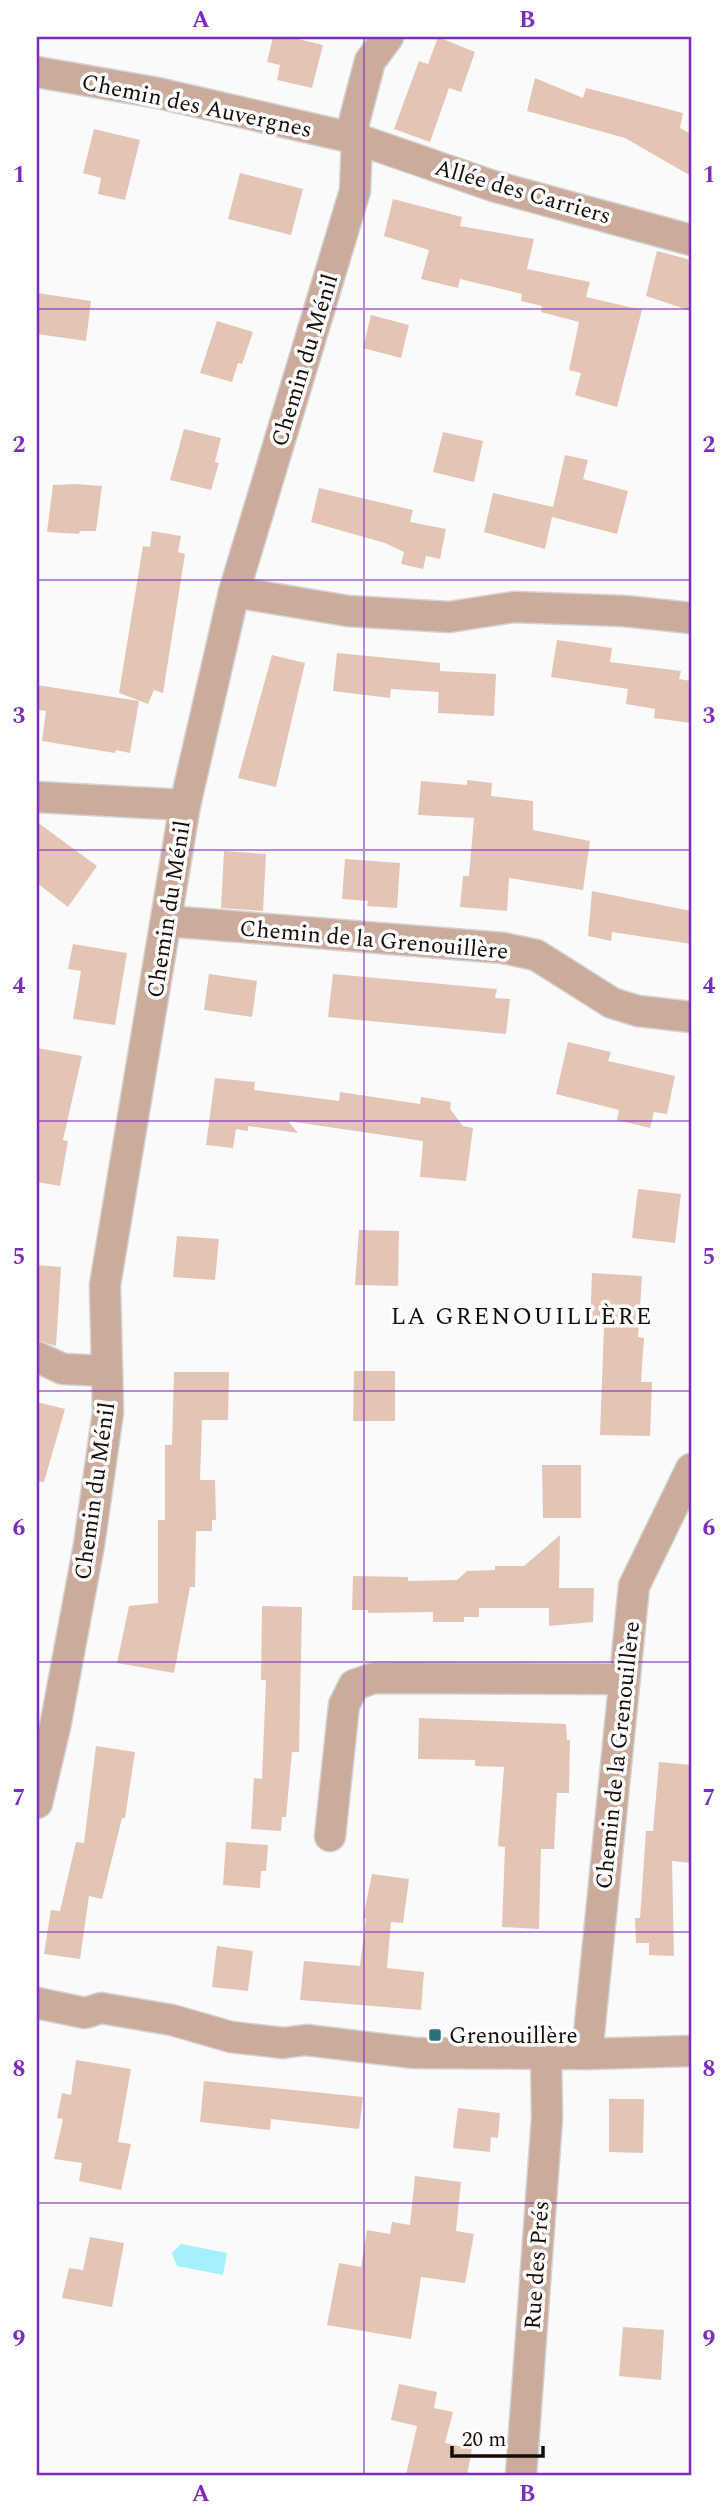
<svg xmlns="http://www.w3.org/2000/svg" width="728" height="2512" font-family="Spectral,serif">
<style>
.water{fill:#a4f0fe}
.building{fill:#e4c5b5}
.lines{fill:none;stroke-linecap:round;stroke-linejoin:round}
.street-casing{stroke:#d5d4d3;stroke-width:33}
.street{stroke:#cbab9b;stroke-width:30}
.grid{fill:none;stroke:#7b2cbf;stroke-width:2;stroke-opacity:0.55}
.poi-dot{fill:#29717d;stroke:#fff;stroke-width:2.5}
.labels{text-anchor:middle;stroke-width:7;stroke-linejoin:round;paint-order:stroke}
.street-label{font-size:23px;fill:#150b06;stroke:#fff}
.poi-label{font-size:23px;fill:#150b06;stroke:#fff;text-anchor:start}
.neighbourhood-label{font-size:24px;letter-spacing:2px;fill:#150b06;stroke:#fff}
.neatline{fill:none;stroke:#7b2cbf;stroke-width:2.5}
.grid-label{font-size:23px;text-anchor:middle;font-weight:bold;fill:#7b2cbf}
</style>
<rect width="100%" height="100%" fill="#fafafa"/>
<!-- water -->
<path class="water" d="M 181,2244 L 227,2253 L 223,2275 L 177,2266 L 172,2253 Z"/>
<!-- building -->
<g class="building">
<path d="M 273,37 L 290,37 L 323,45 L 312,88 L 277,80 L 280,65 L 267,62 Z"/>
<path d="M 438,37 L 475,52 L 461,92 L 449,88 L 430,142 L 394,129 L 419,61 L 428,64 Z"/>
<path d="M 535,78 L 583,98 L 586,88 L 683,113 L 680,128 L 691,134 L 691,176 L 625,138 L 527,111 Z"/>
<path d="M 94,129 L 140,140 L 125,200 L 98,194 L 101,178 L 83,173 Z"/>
<path d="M 240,173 L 303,189 L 291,235 L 228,219 Z"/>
<path d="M 393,199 L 462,217 L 460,226 L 534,239 L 527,269 L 590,282 L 586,297 L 642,310 L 617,407 L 575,395 L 581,373 L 569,370 L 579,322 L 541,312 L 542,306 L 521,301 L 522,294 L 460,279 L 458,288 L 421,279 L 429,250 L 384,236 Z"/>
<path d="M 657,251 L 691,260 L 691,311 L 646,296 Z"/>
<path d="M 37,293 L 91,301 L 86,341 L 37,334 Z"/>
<path d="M 371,315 L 409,325 L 401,358 L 363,348 Z"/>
<path d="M 217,321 L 253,332 L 242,364 L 238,363 L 232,382 L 200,373 Z"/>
<path d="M 184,429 L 221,438 L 215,462 L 219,463 L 211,490 L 170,480 Z"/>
<path d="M 443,432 L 483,441 L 474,482 L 433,472 Z"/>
<path d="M 565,455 L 588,460 L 583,479 L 628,491 L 617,534 L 552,517 L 545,549 L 484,532 L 493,493 L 553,507 Z"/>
<path d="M 76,484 L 102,486 L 96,531 L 80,531 L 79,534 L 47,532 L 53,485 Z"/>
<path d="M 319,488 L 413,510 L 410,522 L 446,529 L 440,559 L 426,556 L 423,569 L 401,564 L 404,552 L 385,543 L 311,522 Z"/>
<path d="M 152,531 L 181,536 L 178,552 L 185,554 L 163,693 L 154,690 L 148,704 L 119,693 L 143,546 L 150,547 Z"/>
<path d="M 557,640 L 612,648 L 610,662 L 681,671 L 679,679 L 691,681 L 691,723 L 654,718 L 655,709 L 626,704 L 628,689 L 551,677 Z"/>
<path d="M 337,653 L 440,663 L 440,671 L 496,674 L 494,716 L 438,713 L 439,679 L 439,692 L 391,689 L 390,698 L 333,691 Z"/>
<path d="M 272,655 L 305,663 L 276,787 L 238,778 Z"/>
<path d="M 37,685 L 139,701 L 130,753 L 116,750 L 115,753 L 42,741 L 46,711 L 37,710 Z"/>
<path d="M 467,780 L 492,783 L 491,796 L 533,801 L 533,830 L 590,841 L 583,890 L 509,878 L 507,911 L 460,907 L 463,876 L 469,876 L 474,818 L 418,815 L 421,781 L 467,785 Z"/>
<path d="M 37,822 L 97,866 L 68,907 L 37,883 Z"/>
<path d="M 224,851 L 266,854 L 263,911 L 221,908 Z"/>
<path d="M 345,859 L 400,863 L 397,908 L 367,906 L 368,901 L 342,899 Z"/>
<path d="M 592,891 L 691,911 L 691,944 L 612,932 L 611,941 L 588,936 Z"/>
<path d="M 73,944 L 127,953 L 115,1025 L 73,1019 L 81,971 L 68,969 Z"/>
<path d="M 209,974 L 257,981 L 252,1017 L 204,1010 Z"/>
<path d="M 333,974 L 497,989 L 495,998 L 510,999 L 506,1034 L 328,1017 Z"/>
<path d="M 568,1042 L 611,1052 L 608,1061 L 675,1076 L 667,1114 L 654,1112 L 650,1128 L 617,1120 L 619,1110 L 556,1094 Z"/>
<path d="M 37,1048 L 82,1056 L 63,1140 L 68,1141 L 60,1186 L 37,1182 Z"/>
<path d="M 215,1078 L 255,1082 L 254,1090 L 339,1101 L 340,1092 L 420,1104 L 421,1097 L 451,1102 L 450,1109 L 463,1126 L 473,1128 L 466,1181 L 420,1177 L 423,1141 L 288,1121 L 298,1133 L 248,1126 L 248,1131 L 236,1129 L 233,1148 L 206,1145 Z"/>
<path d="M 638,1189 L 681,1194 L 675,1243 L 632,1238 Z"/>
<path d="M 359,1230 L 399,1231 L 398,1286 L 355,1285 Z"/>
<path d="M 177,1236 L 219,1239 L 215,1280 L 173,1277 Z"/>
<path d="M 37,1265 L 61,1267 L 56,1346 L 37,1340 Z"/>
<path d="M 592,1273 L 642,1276 L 638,1337 L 644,1338 L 641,1382 L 652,1382 L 650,1436 L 600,1435 L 604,1326 L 590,1326 Z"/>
<path d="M 354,1371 L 395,1371 L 395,1421 L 353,1421 Z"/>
<path d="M 174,1372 L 229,1372 L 228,1420 L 202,1420 L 200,1480 L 215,1480 L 216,1520 L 212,1520 L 212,1531 L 196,1531 L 195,1587 L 190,1587 L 174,1673 L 117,1663 L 129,1606 L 158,1603 L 158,1520 L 165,1520 L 165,1445 L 172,1445 Z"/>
<path d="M 37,1402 L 65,1409 L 44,1482 L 37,1481 Z"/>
<path d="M 542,1465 L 581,1465 L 581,1518 L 543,1518 Z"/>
<path d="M 560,1535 L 559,1588 L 594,1588 L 593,1622 L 549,1626 L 549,1608 L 479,1608 L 479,1617 L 464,1617 L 464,1622 L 433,1622 L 433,1612 L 368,1613 L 368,1610 L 352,1610 L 353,1576 L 408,1577 L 408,1581 L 457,1580 L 467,1571 L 495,1570 L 495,1566 L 524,1566 Z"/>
<path d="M 262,1606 L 302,1607 L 299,1752 L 292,1752 L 286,1817 L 282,1817 L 281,1831 L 251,1829 L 254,1778 L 262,1779 L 266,1680 L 261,1680 Z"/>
<path d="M 419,1718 L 566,1724 L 567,1740 L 570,1740 L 569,1793 L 557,1793 L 554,1849 L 541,1849 L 539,1929 L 502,1927 L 505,1847 L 498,1846 L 504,1767 L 475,1766 L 475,1760 L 418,1759 Z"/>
<path d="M 96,1746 L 135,1752 L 125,1818 L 122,1818 L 102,1899 L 89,1896 L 80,1959 L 44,1954 L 51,1910 L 60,1911 L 76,1842 L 84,1843 Z"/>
<path d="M 659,1762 L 691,1765 L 691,1863 L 672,1861 L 674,1956 L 649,1955 L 649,1943 L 636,1943 L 635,1918 L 640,1918 L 646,1831 L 653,1831 Z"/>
<path d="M 226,1842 L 268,1845 L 266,1871 L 261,1871 L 260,1888 L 223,1885 Z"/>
<path d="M 372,1874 L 409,1879 L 403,1923 L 391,1922 L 387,1968 L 424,1972 L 421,2010 L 300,2000 L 304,1961 L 360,1966 L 366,1918 L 363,1918 Z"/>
<path d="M 217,1946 L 253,1951 L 248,1991 L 212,1987 Z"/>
<path d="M 76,2060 L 131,2069 L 118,2142 L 131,2144 L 121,2190 L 79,2181 L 82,2163 L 54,2159 L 63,2119 L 57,2118 L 62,2093 L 71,2095 Z"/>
<path d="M 204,2081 L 363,2097 L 359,2129 L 271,2119 L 270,2130 L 200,2122 Z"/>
<path d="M 609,2099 L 644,2099 L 643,2153 L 609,2152 Z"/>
<path d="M 458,2108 L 500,2113 L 498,2138 L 491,2137 L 490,2152 L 453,2148 Z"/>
<path d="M 415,2176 L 461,2182 L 456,2231 L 474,2234 L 465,2283 L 421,2277 L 411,2339 L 327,2325 L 339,2263 L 361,2267 L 367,2230 L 390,2234 L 392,2222 L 410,2225 Z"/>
<path d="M 90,2237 L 124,2243 L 112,2307 L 62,2298 L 69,2268 L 83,2270 Z"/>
<path d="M 623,2327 L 664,2330 L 661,2380 L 619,2376 Z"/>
<path d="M 399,2384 L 437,2392 L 434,2408 L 453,2412 L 445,2443 L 472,2449 L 467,2475 L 406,2475 L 417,2426 L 391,2420 Z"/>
</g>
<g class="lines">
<defs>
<g id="street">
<path d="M 37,72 L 158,93 L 357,139 L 493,186 L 691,240"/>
<path d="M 234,592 L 348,611 L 449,617 L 514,607 L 624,611 L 691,618"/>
<path d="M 37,797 L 185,805"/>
<path d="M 167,921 L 503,948 L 536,955 L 612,1003 L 638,1011 L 691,1017"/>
<path d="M 37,1357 L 63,1369 L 107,1371"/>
<path d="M 37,1803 L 55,1727 L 89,1545 L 108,1412 L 105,1285 L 185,805 L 234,592 L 355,191 L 357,139 L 353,126 L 370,61 L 388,37"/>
<path d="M 330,1836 L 344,1705 L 354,1685 L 374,1678 L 624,1679"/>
<path d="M 37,2003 L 85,2013 L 101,2008 L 172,2020 L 231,2037 L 283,2043 L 306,2040 L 415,2053 L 587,2054 L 691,2051"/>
<path d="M 587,2054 L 634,1586 L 691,1469"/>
<path d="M 521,2475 L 547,2118 L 546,2054"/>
</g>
</defs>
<!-- street casing -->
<use href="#street" class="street-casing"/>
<!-- street -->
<use href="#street" class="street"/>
</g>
<!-- grid -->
<path class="grid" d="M 364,37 L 364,2475M 37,309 L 691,309M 37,580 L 691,580M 37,850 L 691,850M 37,1121 L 691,1121M 37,1391 L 691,1391M 37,1662 L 691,1662M 37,1932 L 691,1932M 37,2203 L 691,2203"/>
<!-- markers -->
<rect class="poi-dot" x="428" y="2028" width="14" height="14" rx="3.5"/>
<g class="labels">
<!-- street labels -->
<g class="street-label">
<text transform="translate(197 105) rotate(12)" y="8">Chemin des Auvergnes</text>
<text transform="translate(523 191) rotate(16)" y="8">Allée des Carriers</text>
<text transform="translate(304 360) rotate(-73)" y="8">Chemin du Ménil</text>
<text transform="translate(168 909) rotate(-81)" y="8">Chemin du Ménil</text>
<text transform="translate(374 939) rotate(5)" y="8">Chemin de la Grenouillère</text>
<text transform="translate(94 1491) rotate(-82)" y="8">Chemin du Ménil</text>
<text transform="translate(617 1755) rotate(-84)" y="8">Chemin de la Grenouillère</text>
<text transform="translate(536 2265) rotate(-86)" y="8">Rue des Prés</text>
</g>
<!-- poi labels -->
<g class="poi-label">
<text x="449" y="2043">Grenouillère</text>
</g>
<!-- neighbourhood labels -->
<g class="neighbourhood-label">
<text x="522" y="1324">LA GRENOUILLÈRE</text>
</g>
</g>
<!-- border -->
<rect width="728" height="2512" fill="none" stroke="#ffffff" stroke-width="77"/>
<!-- scale -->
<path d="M452 2446v10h91v-10" fill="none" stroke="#150b06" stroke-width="3.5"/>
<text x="462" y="2446" font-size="21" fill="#150b06" stroke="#ffffff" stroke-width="5" paint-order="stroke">20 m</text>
<rect x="38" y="38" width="652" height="2436" class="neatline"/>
<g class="grid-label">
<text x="201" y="27">A</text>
<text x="527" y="27">B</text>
<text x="19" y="182">1</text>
<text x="709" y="182">1</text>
<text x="19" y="452">2</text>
<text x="709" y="452">2</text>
<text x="19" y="723">3</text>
<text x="709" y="723">3</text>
<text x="19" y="993">4</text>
<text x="709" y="993">4</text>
<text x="19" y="1264">5</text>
<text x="709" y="1264">5</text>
<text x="19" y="1535">6</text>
<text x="709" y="1535">6</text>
<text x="19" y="1805">7</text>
<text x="709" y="1805">7</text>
<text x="19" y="2076">8</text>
<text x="709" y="2076">8</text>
<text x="19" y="2346">9</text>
<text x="709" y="2346">9</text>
<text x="201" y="2501">A</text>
<text x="527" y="2501">B</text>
</g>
</svg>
